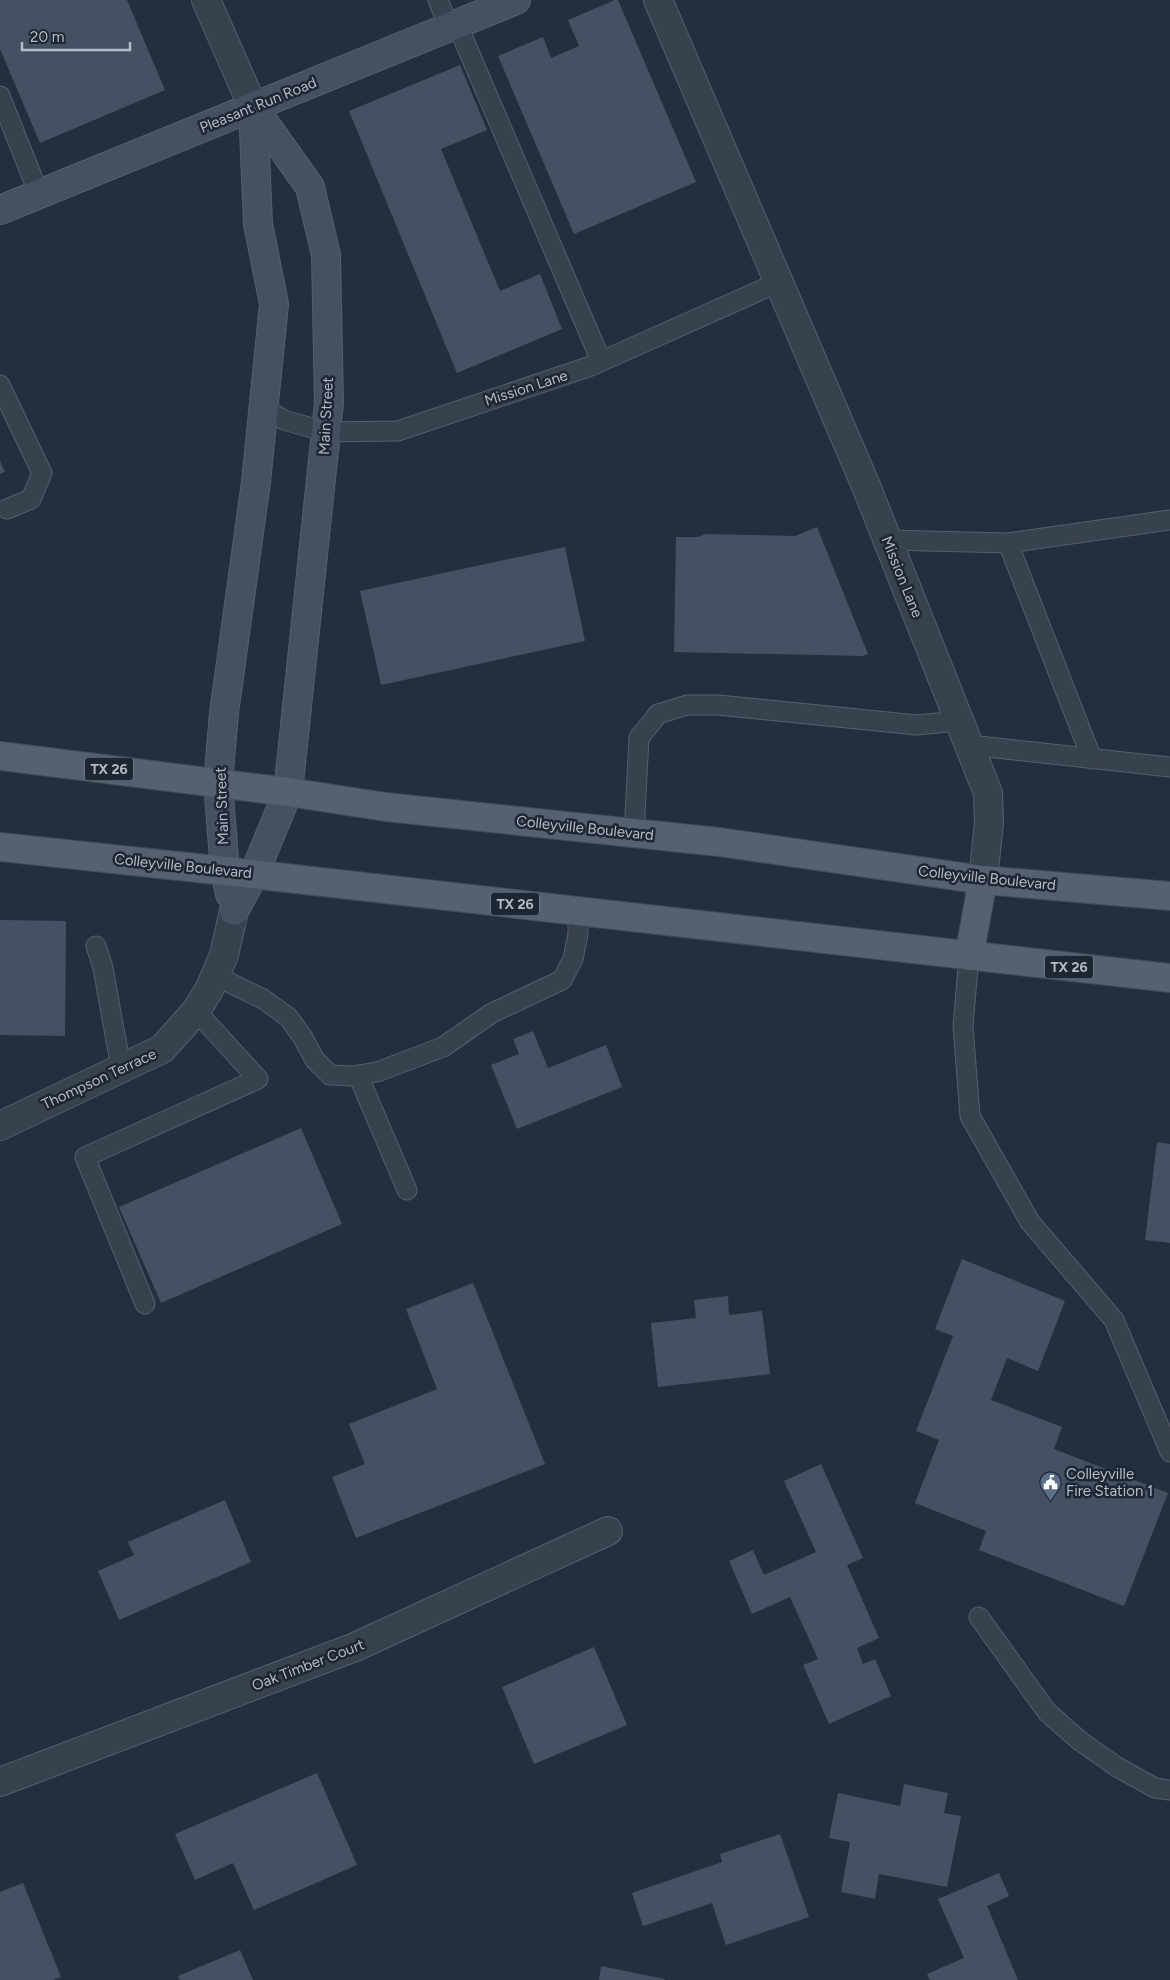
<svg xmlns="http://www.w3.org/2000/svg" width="1170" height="1980" font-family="Figtree,sans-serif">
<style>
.building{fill:#455162}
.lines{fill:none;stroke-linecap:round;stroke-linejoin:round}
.lane-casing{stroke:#565f6c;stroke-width:21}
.street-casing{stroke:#565f6c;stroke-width:30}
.secondary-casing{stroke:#565f6c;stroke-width:30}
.primary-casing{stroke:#414a57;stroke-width:30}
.lane{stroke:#38414e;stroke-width:19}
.street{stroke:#38414e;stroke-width:28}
.secondary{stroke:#465061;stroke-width:28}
.primary{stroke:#56606e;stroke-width:28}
.labels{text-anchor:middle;stroke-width:5;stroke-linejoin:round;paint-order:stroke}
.shield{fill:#1d2633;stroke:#878f9c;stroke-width:1}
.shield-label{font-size:14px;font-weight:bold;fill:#b4bcc9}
.street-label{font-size:15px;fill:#b4bcc9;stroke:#1d2633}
.poi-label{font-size:15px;fill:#b4bcc9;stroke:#1d2633;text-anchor:start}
</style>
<rect width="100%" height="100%" fill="#242f3e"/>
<!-- building -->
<g class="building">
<path d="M 0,0 L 127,0 L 165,90 L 40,143 L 0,49 Z"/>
<path d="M 615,0 L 618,0 L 696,182 L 574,234 L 498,56 L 543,37 L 551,58 L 579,46 L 568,20 Z"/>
<path d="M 460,65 L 487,130 L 441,149 L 500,291 L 540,274 L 562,329 L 457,373 L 349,111 Z"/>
<path d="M 0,461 L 5,472 L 0,474 Z"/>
<path d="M 817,527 L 868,654 L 863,656 L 674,652 L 676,537 L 697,537 L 706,534 L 795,536 Z"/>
<path d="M 565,547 L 585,641 L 381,685 L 360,591 Z"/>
<path d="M 0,920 L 66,921 L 65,1036 L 0,1035 Z"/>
<path d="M 533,1031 L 548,1068 L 606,1045 L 622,1087 L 517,1129 L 491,1065 L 519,1054 L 513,1039 Z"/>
<path d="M 301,1128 L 342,1224 L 161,1303 L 119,1207 Z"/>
<path d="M 1157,1142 L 1170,1144 L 1170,1243 L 1145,1240 Z"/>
<path d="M 962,1259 L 1065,1301 L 1038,1371 L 1007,1358 L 991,1400 L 1062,1427 L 1054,1449 L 1168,1493 L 1124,1606 L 979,1550 L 986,1531 L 915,1503 L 939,1440 L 916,1431 L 953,1336 L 935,1329 Z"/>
<path d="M 473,1283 L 545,1464 L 356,1538 L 332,1477 L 365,1464 L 349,1424 L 437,1389 L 406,1309 Z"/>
<path d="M 728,1296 L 729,1315 L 762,1311 L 770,1374 L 658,1387 L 651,1323 L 696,1318 L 694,1300 Z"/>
<path d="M 821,1464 L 863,1558 L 847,1565 L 879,1638 L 857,1648 L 863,1664 L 875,1659 L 891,1696 L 829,1724 L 803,1665 L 818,1659 L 790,1597 L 752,1614 L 729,1561 L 753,1550 L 764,1575 L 816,1552 L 784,1481 Z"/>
<path d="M 225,1500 L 251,1562 L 119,1620 L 98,1571 L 134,1555 L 128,1542 Z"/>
<path d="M 594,1647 L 627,1725 L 534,1764 L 502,1687 Z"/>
<path d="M 317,1773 L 357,1865 L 254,1910 L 233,1863 L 195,1880 L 175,1834 Z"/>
<path d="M 904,1784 L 948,1793 L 944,1813 L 961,1816 L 947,1887 L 879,1874 L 875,1899 L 841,1892 L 850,1842 L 829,1838 L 838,1793 L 900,1806 Z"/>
<path d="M 780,1834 L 809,1917 L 726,1945 L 712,1903 L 643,1926 L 632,1893 L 722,1862 L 720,1854 Z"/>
<path d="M 999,1873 L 1009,1896 L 987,1906 L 1018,1980 L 930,1980 L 927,1974 L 964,1958 L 938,1899 Z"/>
<path d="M 23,1883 L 61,1977 L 53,1980 L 0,1980 L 0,1892 Z"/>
<path d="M 240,1950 L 253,1980 L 180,1980 L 178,1976 Z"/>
<path d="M 601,1966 L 665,1979 L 664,1980 L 599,1980 Z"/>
</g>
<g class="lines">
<defs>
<g id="lane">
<path d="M 438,0 L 449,27"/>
<path d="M 457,24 L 601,361"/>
<path d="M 0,96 L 39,194"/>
<path d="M 0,385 L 42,473 L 31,499 L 7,509"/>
<path d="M 264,408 L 284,420 L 326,432 L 398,431 L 591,366 L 779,282"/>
<path d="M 887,540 L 1008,543"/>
<path d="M 969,745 L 1170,767"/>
<path d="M 1092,759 L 1008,543 L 1170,520"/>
<path d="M 634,834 L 639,738 L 658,714 L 687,705 L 718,705 L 917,725 L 959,721"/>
<path d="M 96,946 L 103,968 L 121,1068"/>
<path d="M 969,956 L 963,1026 L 970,1116 L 1030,1222 L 1114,1320 L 1170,1452"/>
<path d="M 216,976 L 263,999 L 288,1017 L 302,1036 L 315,1060 L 330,1075 L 353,1076 L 377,1072 L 443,1047 L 492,1013 L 562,980 L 573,959 L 578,934 L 578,911"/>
<path d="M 358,1075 L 407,1190"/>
<path d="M 145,1304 L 85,1157 L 258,1079 L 196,1011"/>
<path d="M 979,1617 L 1047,1712 L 1080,1741 L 1117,1767 L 1155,1788 L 1170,1790"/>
</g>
<g id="street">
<path d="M 206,0 L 253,107"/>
<path d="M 658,0 L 866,486 L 988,793 L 989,822 L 983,880"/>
<path d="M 0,1126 L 162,1049 L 196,1011 L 210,988 L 224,955 L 234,911"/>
<path d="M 0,1782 L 355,1647 L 608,1531"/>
</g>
<g id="secondary">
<path d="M 0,210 L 516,0"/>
<path d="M 230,894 L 225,871 L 218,783 L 224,713 L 256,482 L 274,304 L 258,224 L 253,107"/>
<path d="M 234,911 L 254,874 L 288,792 L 329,403 L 326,255 L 310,187 L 253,107"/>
</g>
<g id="primary">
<path d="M 0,756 L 288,792 L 386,807 L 719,842 L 983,880 L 1170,896"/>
<path d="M 0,847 L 225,871 L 1170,978"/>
<path d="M 969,956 L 983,880"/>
</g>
</defs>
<!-- lane casing -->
<use href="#lane" class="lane-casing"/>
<!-- street casing -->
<use href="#street" class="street-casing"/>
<!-- secondary casing -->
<use href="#secondary" class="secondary-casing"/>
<!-- primary casing -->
<use href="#primary" class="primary-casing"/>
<!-- lane -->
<use href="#lane" class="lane"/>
<!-- street -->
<use href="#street" class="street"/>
<!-- secondary -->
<use href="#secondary" class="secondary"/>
<!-- primary -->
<use href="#primary" class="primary"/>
</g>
<!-- icons -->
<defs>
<symbol id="civic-pin" viewBox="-11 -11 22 30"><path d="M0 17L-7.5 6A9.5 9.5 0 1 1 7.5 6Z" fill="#5c6f8a" stroke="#1d2633"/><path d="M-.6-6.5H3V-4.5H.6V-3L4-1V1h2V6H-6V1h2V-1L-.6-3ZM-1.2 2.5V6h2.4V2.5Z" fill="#fff"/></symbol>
</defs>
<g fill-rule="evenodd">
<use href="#civic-pin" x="1038" y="1470" width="25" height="34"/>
</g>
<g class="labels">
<!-- shield labels -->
<g class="shield">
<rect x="85" y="757.5" width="48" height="23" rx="4"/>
<rect x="491" y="892.5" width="48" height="23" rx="4"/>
<rect x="1045" y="955.5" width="48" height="23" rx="4"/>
</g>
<g class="shield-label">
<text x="109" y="774">TX 26</text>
<text x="515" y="909">TX 26</text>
<text x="1069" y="972">TX 26</text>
</g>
<!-- street labels -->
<g class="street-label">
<text transform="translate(258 105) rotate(-22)" y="5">Pleasant Run Road</text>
<text transform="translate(526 388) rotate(-18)" y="5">Mission Lane</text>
<text transform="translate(326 416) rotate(-87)" y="5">Main Street</text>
<text transform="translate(902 577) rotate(68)" y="5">Mission Lane</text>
<text transform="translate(222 806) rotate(-92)" y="5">Main Street</text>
<text transform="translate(585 828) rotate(6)" y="5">Colleyville Boulevard</text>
<text transform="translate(183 866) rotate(6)" y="5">Colleyville Boulevard</text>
<text transform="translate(987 878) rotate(6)" y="5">Colleyville Boulevard</text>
<text transform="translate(99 1079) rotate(-25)" y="5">Thompson Terrace</text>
<text transform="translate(308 1665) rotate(-21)" y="5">Oak Timber Court</text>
</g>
<!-- poi labels -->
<g class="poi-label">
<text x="1066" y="1479">Colleyville<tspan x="1066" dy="17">Fire Station 1</tspan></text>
</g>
</g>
<!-- scale -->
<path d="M22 42v8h108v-8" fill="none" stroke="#b4bcc9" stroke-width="2.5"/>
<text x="30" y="42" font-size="15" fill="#b4bcc9" stroke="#1d2633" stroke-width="4" paint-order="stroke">20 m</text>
</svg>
